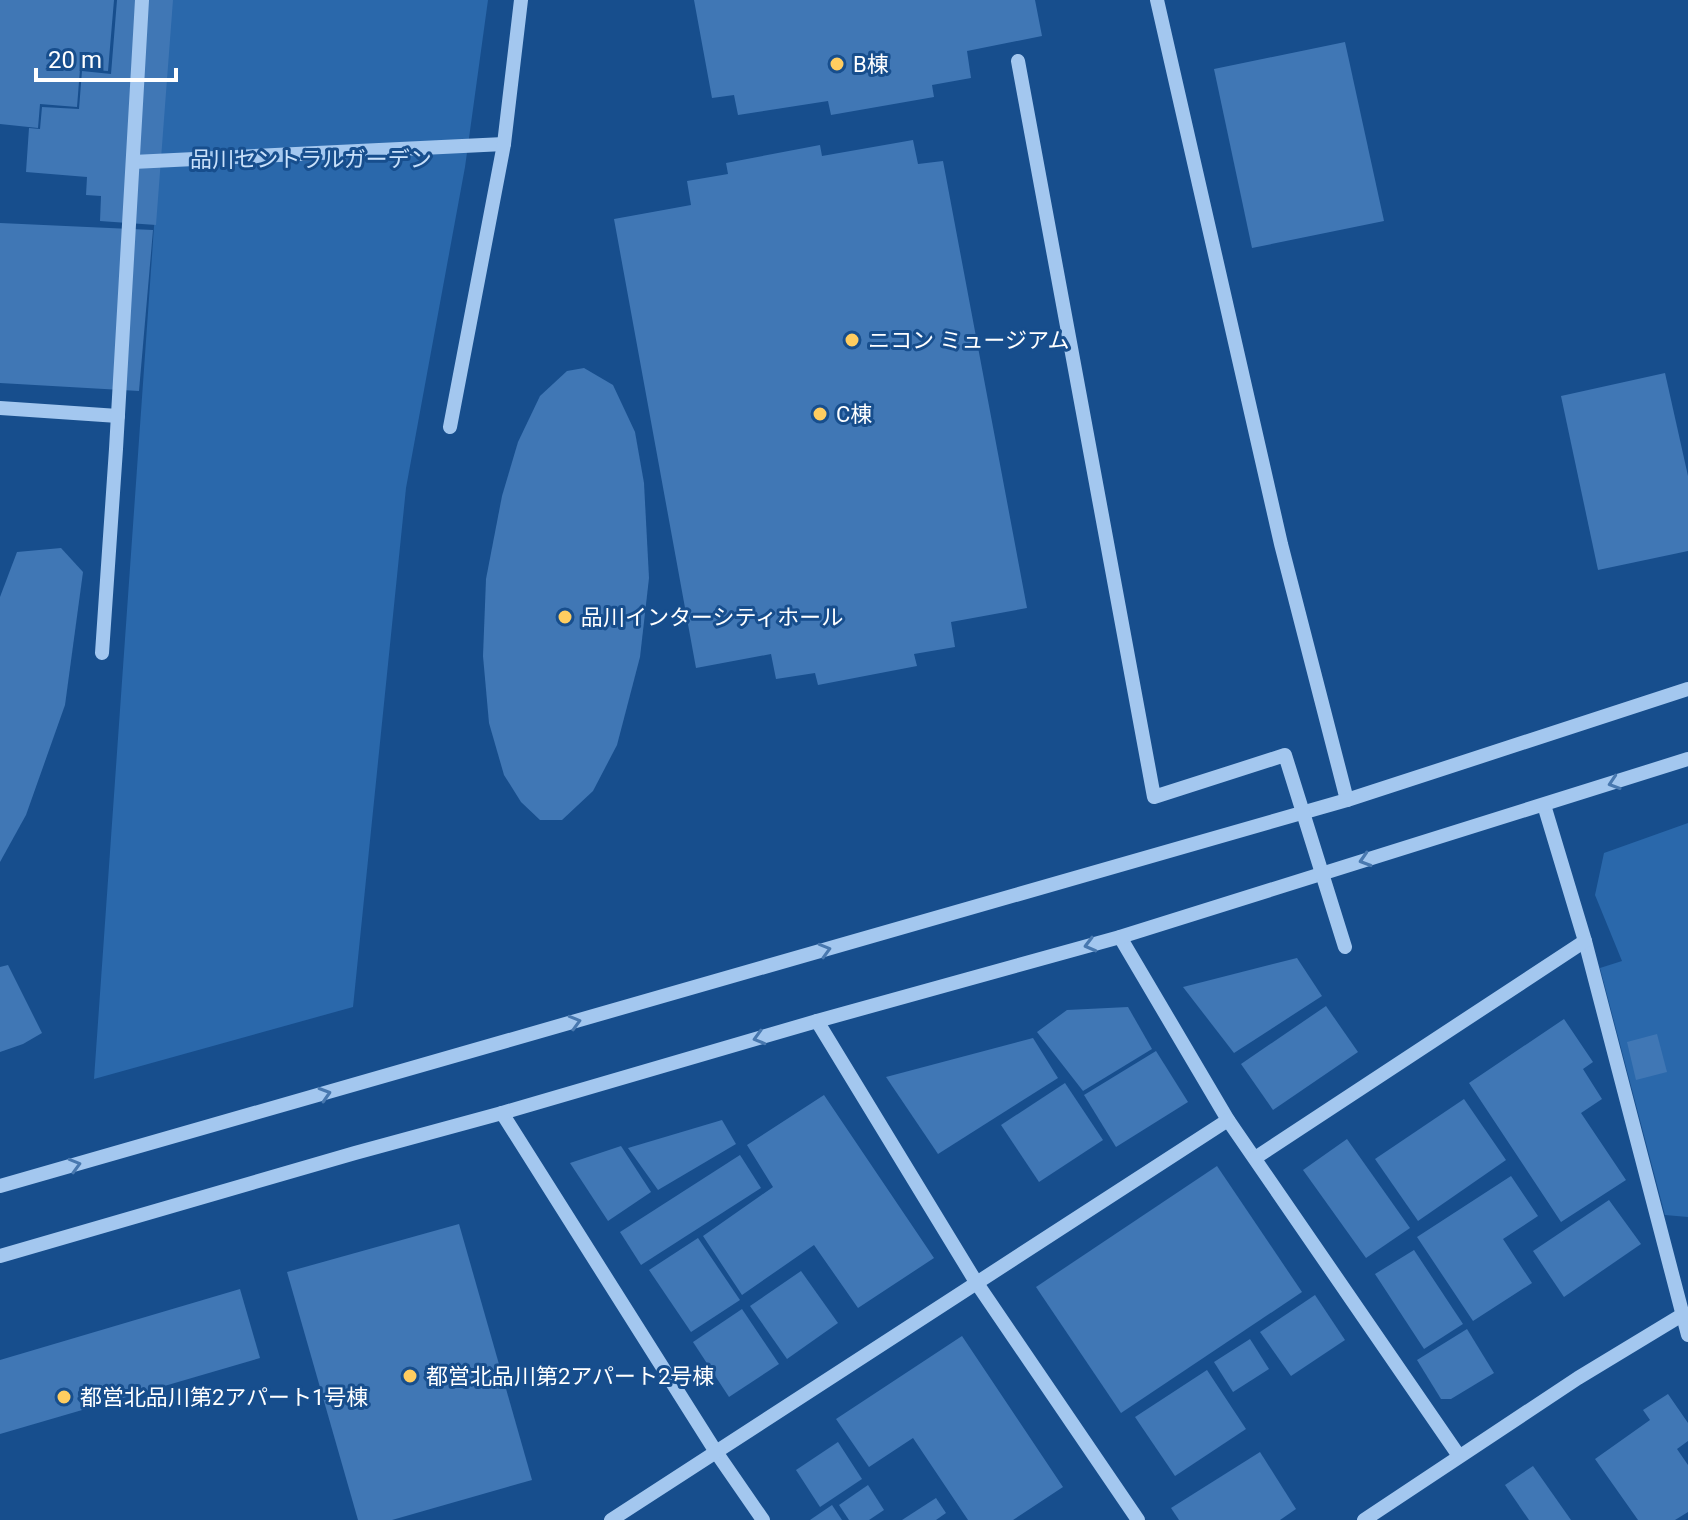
<svg xmlns="http://www.w3.org/2000/svg" width="1688" height="1520" font-family="Roboto,'Noto Sans JP',sans-serif">
<style>
.green{fill:#2a68ab}
.building{fill:#4077b5}
.lines{fill:none;stroke-linecap:round;stroke-linejoin:round}
.minor{stroke:#a3c7ef;stroke-width:14}
.minor-bridge{stroke:#a3c7ef;stroke-width:14}
.oneway{stroke:#4878af}
.poi-dot{fill:#ffcd60;stroke:#174e8d;stroke-width:3}
.labels{text-anchor:middle;stroke-width:6;stroke-linejoin:round;paint-order:stroke}
.poi-label{font-size:22px;fill:#fff;stroke:#174e8d;text-anchor:start}
.park-label{font-size:22px;fill:#c9e1fb;stroke:#174e8d}
</style>
<rect width="100%" height="100%" fill="#174e8d"/>
<!-- green -->
<g class="green">
<path d="M 170,0 L 488,0 L 465,167 L 406,488 L 353,1007 L 94,1079 Z"/>
<path d="M 1688,823 L 1688,1217 L 1665,1215 L 1600,968 L 1622,961 L 1595,895 L 1604,853 Z"/>
</g>
<!-- building -->
<g class="building">
<path d="M 0,0 L 114,0 L 108,71 L 80,69 L 77,107 L 40,104 L 38,128 L 0,124 Z"/>
<path d="M 117,0 L 173,0 L 156,225 L 100,221 L 101,196 L 86,195 L 87,177 L 26,172 L 29,128 L 40,129 L 42,107 L 79,109 L 82,71 L 111,74 Z"/>
<path d="M 694,0 L 1035,0 L 1042,36 L 967,51 L 971,78 L 932,85 L 934,97 L 831,115 L 828,101 L 738,115 L 734,95 L 712,98 Z"/>
<path d="M 1345,42 L 1384,221 L 1252,248 L 1214,69 Z"/>
<path d="M 913,140 L 918,164 L 943,161 L 1027,608 L 951,622 L 955,647 L 914,654 L 917,666 L 818,685 L 815,673 L 776,679 L 771,654 L 696,668 L 614,219 L 691,205 L 687,181 L 728,174 L 726,163 L 820,145 L 822,156 Z"/>
<path d="M 0,223 L 153,230 L 139,391 L 0,383 Z"/>
<path d="M 584,368 L 613,385 L 635,432 L 644,483 L 649,578 L 640,657 L 617,745 L 593,791 L 562,820 L 540,820 L 521,802 L 504,775 L 489,723 L 483,656 L 486,579 L 502,496 L 518,442 L 540,396 L 567,371 Z"/>
<path d="M 1665,373 L 1688,476 L 1688,551 L 1598,570 L 1561,396 Z"/>
<path d="M 61,548 L 83,572 L 65,705 L 26,815 L 0,862 L 0,597 L 17,552 Z"/>
<path d="M 1297,958 L 1322,996 L 1234,1053 L 1183,987 Z"/>
<path d="M 8,965 L 42,1033 L 23,1044 L 0,1052 L 0,967 Z"/>
<path d="M 1326,1006 L 1358,1052 L 1273,1110 L 1241,1064 Z"/>
<path d="M 1128,1007 L 1152,1049 L 1083,1091 L 1037,1032 L 1067,1010 Z"/>
<path d="M 1564,1019 L 1593,1062 L 1583,1069 L 1602,1099 L 1581,1113 L 1626,1180 L 1561,1222 L 1469,1083 Z"/>
<path d="M 1657,1034 L 1667,1072 L 1636,1080 L 1627,1042 Z"/>
<path d="M 1033,1038 L 1058,1078 L 938,1154 L 886,1077 Z"/>
<path d="M 1156,1051 L 1188,1102 L 1116,1147 L 1084,1095 Z"/>
<path d="M 1065,1083 L 1103,1140 L 1039,1182 L 1001,1125 Z"/>
<path d="M 824,1095 L 934,1258 L 858,1308 L 814,1245 L 742,1295 L 703,1236 L 773,1187 L 747,1145 Z"/>
<path d="M 1464,1099 L 1506,1160 L 1418,1221 L 1375,1159 Z"/>
<path d="M 722,1120 L 736,1144 L 658,1190 L 628,1148 Z"/>
<path d="M 1347,1139 L 1410,1228 L 1366,1258 L 1303,1170 Z"/>
<path d="M 621,1146 L 651,1192 L 608,1221 L 570,1163 Z"/>
<path d="M 740,1155 L 761,1188 L 641,1265 L 620,1232 Z"/>
<path d="M 1217,1166 L 1302,1292 L 1121,1413 L 1036,1287 Z"/>
<path d="M 1511,1176 L 1538,1216 L 1503,1239 L 1532,1283 L 1473,1321 L 1417,1237 Z"/>
<path d="M 1609,1200 L 1641,1244 L 1564,1297 L 1533,1251 Z"/>
<path d="M 459,1224 L 532,1480 L 392,1520 L 358,1520 L 287,1272 Z"/>
<path d="M 698,1238 L 740,1300 L 691,1332 L 649,1270 Z"/>
<path d="M 1414,1250 L 1463,1324 L 1424,1349 L 1375,1274 Z"/>
<path d="M 801,1271 L 838,1323 L 787,1359 L 750,1306 Z"/>
<path d="M 240,1289 L 260,1358 L 0,1434 L 0,1360 Z"/>
<path d="M 1315,1295 L 1345,1340 L 1291,1376 L 1260,1332 Z"/>
<path d="M 742,1309 L 779,1364 L 729,1397 L 693,1342 Z"/>
<path d="M 1467,1329 L 1494,1373 L 1451,1399 L 1441,1399 L 1417,1360 Z"/>
<path d="M 962,1336 L 1063,1487 L 1013,1520 L 968,1520 L 913,1438 L 869,1467 L 836,1419 Z"/>
<path d="M 1250,1339 L 1269,1369 L 1233,1392 L 1214,1362 Z"/>
<path d="M 1207,1370 L 1246,1429 L 1175,1476 L 1135,1417 Z"/>
<path d="M 1668,1394 L 1688,1423 L 1688,1441 L 1677,1449 L 1688,1465 L 1688,1512 L 1675,1520 L 1638,1520 L 1595,1459 L 1650,1420 L 1643,1410 Z"/>
<path d="M 838,1442 L 862,1479 L 820,1507 L 796,1470 Z"/>
<path d="M 1260,1452 L 1296,1509 L 1280,1520 L 1179,1520 L 1171,1508 Z"/>
<path d="M 1533,1466 L 1571,1520 L 1529,1520 L 1505,1485 Z"/>
<path d="M 868,1485 L 884,1510 L 869,1520 L 849,1520 L 839,1505 Z"/>
<path d="M 936,1498 L 946,1513 L 936,1520 L 902,1520 Z"/>
<path d="M 832,1505 L 842,1520 L 810,1520 Z"/>
</g>
<g class="lines">
<!-- minor -->
<g class="minor">
<path d="M 1157,0 L 1281,544 L 1347,800"/>
<path d="M 133,162 L 504,144"/>
<path d="M 0,408 L 118,416"/>
<path d="M 450,427 L 504,144 L 521,0"/>
<path d="M 102,653 L 116,449 L 142,0"/>
<path d="M 1544,805 L 1585,941 L 1688,1335"/>
<path d="M 1120,937 L 1228,1120 L 1459,1456"/>
<path d="M 817,1021 L 976,1282 L 1138,1520"/>
<path d="M 502,1113 L 716,1452 L 763,1520"/>
<path d="M 1255,1158 L 1585,941"/>
<path d="M 0,1186 L 1347,800 L 1688,689"/>
<path d="M 0,1256 L 355,1153 L 502,1113 L 817,1021 L 1120,937 L 1688,759"/>
<path d="M 611,1520 L 1228,1120"/>
<path d="M 1364,1520 L 1578,1378 L 1682,1315 L 1688,1314"/>
</g>
<!-- minor-bridge -->
<path class="minor-bridge" d="M 1018,61 L 1154,797 L 1285,755 L 1345,947"/>
</g>
<!-- one-way arrows -->
<defs><path id="oneway-chevron" d="M-2-3.5L2.5 0L-2 3.5" fill="none" stroke-width="1.6" stroke-linecap="round" stroke-linejoin="round" transform="scale(2)"/></defs>
<g class="oneway">
<use href="#oneway-chevron" transform="translate(1614 783) rotate(162)"/>
<use href="#oneway-chevron" transform="translate(1365 860) rotate(163)"/>
<use href="#oneway-chevron" transform="translate(1090 945) rotate(165)"/>
<use href="#oneway-chevron" transform="translate(825 950) rotate(-16)"/>
<use href="#oneway-chevron" transform="translate(575 1022) rotate(-16)"/>
<use href="#oneway-chevron" transform="translate(759 1038) rotate(164)"/>
<use href="#oneway-chevron" transform="translate(325 1094) rotate(-17)"/>
<use href="#oneway-chevron" transform="translate(75 1165) rotate(-16)"/>
</g>
<!-- markers -->
<g class="poi-dot">
<circle cx="837" cy="64" r="8"/>
<circle cx="852" cy="340" r="8"/>
<circle cx="820" cy="414" r="8"/>
<circle cx="565" cy="617" r="8"/>
<circle cx="410" cy="1376" r="8"/>
<circle cx="64" cy="1397" r="8"/>
</g>
<g class="labels">
<!-- poi labels -->
<g class="poi-label">
<text x="853" y="72">B棟</text>
<text x="868" y="348">ニコン ミュージアム</text>
<text x="836" y="422">C棟</text>
<text x="581" y="625">品川インターシティホール</text>
<text x="426" y="1384">都営北品川第2アパート2号棟</text>
<text x="80" y="1405">都営北品川第2アパート1号棟</text>
</g>
<!-- park labels -->
<g class="park-label">
<text x="311" y="167">品川セントラルガーデン</text>
</g>
</g>
<!-- scale -->
<path d="M36 68v12h140v-12" fill="none" stroke="#ffffff" stroke-width="4"/>
<text x="48" y="68" font-size="24" fill="#ffffff" stroke="#174e8d" stroke-width="6" paint-order="stroke">20 m</text>
</svg>
